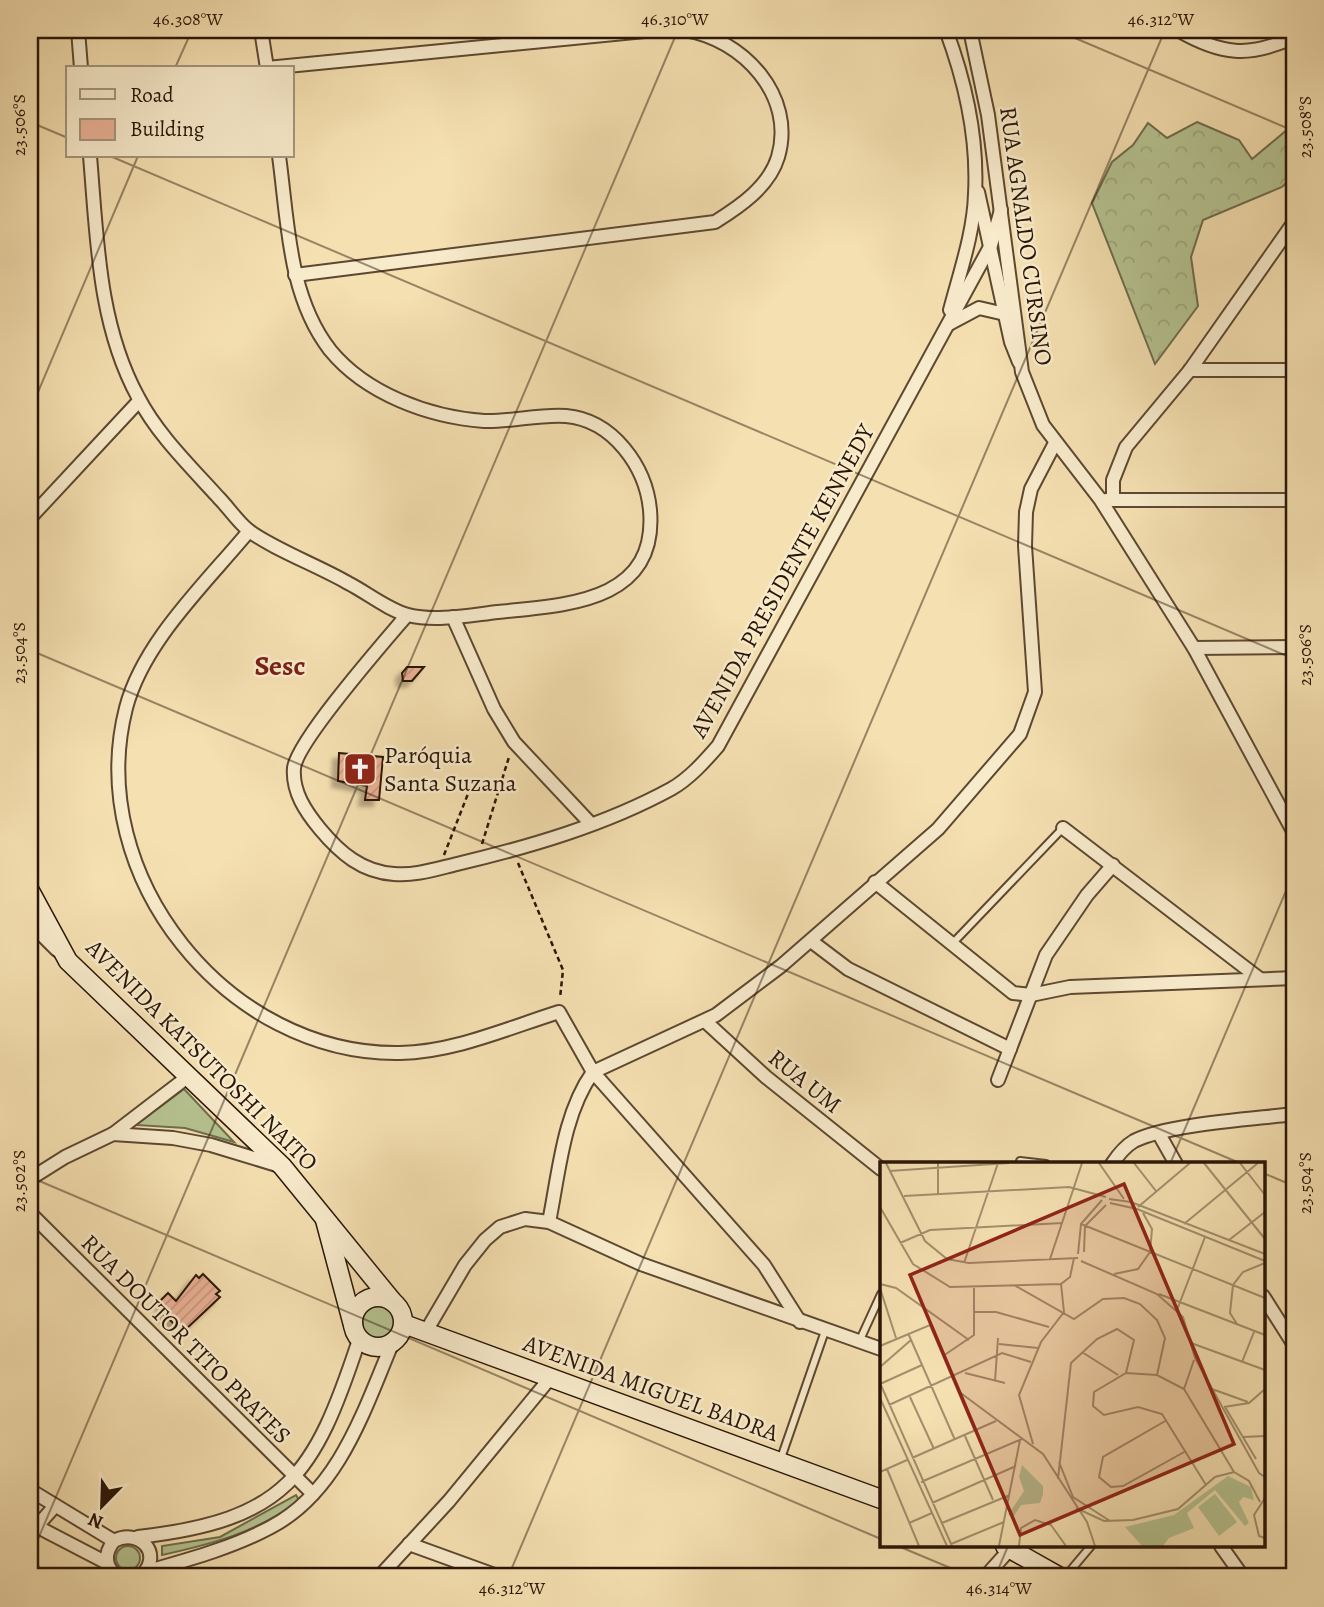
<svg xmlns="http://www.w3.org/2000/svg" width="1324" height="1607" font-family="Alegreya,serif">
<style>
.grass{fill:#b5c391;stroke:#6f6c4c;stroke-width:2}
.forest{fill:url(#forest-crowns);stroke:#6f6c4c;stroke-width:2}
.building{fill:url(#building-hatch);stroke:#291506;stroke-width:2;filter:url(#shadow)}
.lines{fill:none;stroke-linecap:round;stroke-linejoin:round}
.lane-casing{stroke:#5c4831;stroke-width:10}
.street-casing{stroke:#5c4831;stroke-width:16}
.secondary-casing{stroke:#291506;stroke-width:21}
.path{stroke:#291506;stroke-width:2.5;stroke-dasharray:5 3.5;stroke-linecap:butt}
.lane{stroke:#f8ebcc;stroke-width:6}
.street{stroke:#f8ebcc;stroke-width:12}
.secondary{stroke:#f8ebcc;stroke-width:18}
.ticks{fill:none;stroke:#291506;stroke-width:2;stroke-opacity:0.45}
.labels{text-anchor:middle;stroke-width:5;stroke-linejoin:round;paint-order:stroke}
.street-label{font-size:24px;fill:#291506;stroke:#f8ebcc}
.poi-label{font-size:24px;fill:#291506;stroke:#f8ebcc;text-anchor:start}
.quarter-label{font-size:28px;font-weight:bold;fill:#7a1f14;stroke:#f8ebcc}
.inset-road{fill:none;stroke:#a38f6d;stroke-width:2}
.view{fill:#8f2418;fill-opacity:0.15;stroke:#8f2418;stroke-width:3.5}
.inset-edge{fill:none;stroke:#291506;stroke-width:3.5}
.neatline{fill:none;stroke:#291506;stroke-width:2.5}
.ticks-label{font-size:18px;text-anchor:middle;fill:#291506}
</style>
<defs>
<pattern id="forest-crowns" width="20" height="18" patternUnits="userSpaceOnUse" patternTransform="scale(1.75)"><rect width="20" height="18" fill="#b5c391"/><path d="M2 6a3 3 0 1 1 6 0M12 15a3 3 0 1 1 6 0" fill="none" stroke="#9ca77c"/></pattern>
<pattern id="building-hatch" width="6" height="6" patternUnits="userSpaceOnUse" patternTransform="scale(1.75)"><rect width="6" height="6" fill="#eab196"/><path d="M-1 1l2-2M0 6l6-6M5 7l2-2" fill="none" stroke="#c99780"/></pattern>
<filter id="shadow"><feDropShadow dx="-6" dy="6" stdDeviation="2" flood-color="#0004"/></filter>
</defs>
<rect width="100%" height="100%" fill="#f5e0b1"/>
<filter id="stains"><feTurbulence type="fractalNoise" baseFrequency=".00286" numOctaves="4"/><feColorMatrix values="0 0 0 0 .2 0 0 0 0 .09 0 0 0 0 .02 0 0 0 .5 -.17"/></filter>
<radialGradient id="worn" r=".72"><stop offset=".6" stop-color="#630" stop-opacity="0"/><stop offset="1" stop-color="#630" stop-opacity=".3"/></radialGradient>
<!-- grass -->
<g class="grass">
<path d="M 184,1089 L 234,1142 L 185,1128 L 136,1125 Z"/>
<circle cx="379" cy="1323" r="17"/>
<path d="M 296,1495 L 299,1500 C 259,1532 212,1544 162,1555 L 162,1546 L 220,1537 Z"/>
<circle cx="128" cy="1558" r="12"/>
</g>
<!-- forest -->
<path class="forest" d="M 1197,122 L 1239,140 L 1252,159 L 1294,124 L 1294,176 L 1282,187 L 1203,220 L 1191,257 L 1198,306 L 1155,364 L 1092,203 L 1112,162 L 1133,145 L 1148,123 L 1167,138 Z"/>
<!-- building -->
<g class="building">
<path d="M 407,667 L 424,667 L 412,681 L 403,681 L 402,673 Z"/>
<path d="M 339,753 L 383,757 L 379,800 L 365,800 L 367,786 L 338,781 Z"/>
<path d="M 203,1274 L 220,1291 L 216,1294 L 220,1297 L 183,1332 L 161,1312 L 165,1306 L 160,1301 L 168,1293 L 176,1301 L 196,1275 L 199,1278 Z"/>
</g>
<g class="lines">
<defs>
<g id="lane">
<path d="M 952,944 L 1063,828"/>
<path d="M 1020,1161 L 1046,1164"/>
<path d="M 859,1342 L 881,1294"/>
<path d="M 780,1461 L 825,1331"/>
<path d="M 1065,1577 L 1091,1546"/>
</g>
<g id="street">
<path d="M 78,30 L 81,68"/>
<path d="M 261,30 L 267,68"/>
<path d="M 946,30 C 965,81 978,138 975,194 C 974,232 960,272 950,310"/>
<path d="M 970,30 L 988,115 L 1022,372 L 1043,425 L 1100,499 L 1194,648 L 1294,833"/>
<path d="M 1178,30 C 1221,55 1249,58 1294,37"/>
<path d="M 267,68 L 655,30"/>
<path d="M 90,156 C 97,237 98,324 138,397 C 157,434 190,466 218,497 C 228,507 237,521 248,530 C 271,548 321,567 348,583 C 366,592 388,610 408,615 C 436,622 470,615 498,612 C 565,605 658,603 650,510 C 646,467 613,420 566,416 C 539,414 511,422 484,421 C 429,417 366,394 330,350 C 288,296 288,221 279,156"/>
<path d="M 978,192 L 1011,342 L 1019,362"/>
<path d="M 295,275 L 715,222 C 739,207 769,187 778,157 C 796,96 743,39 685,30"/>
<path d="M 949,324 L 979,308 L 1005,314"/>
<path d="M 1190,370 L 1294,370"/>
<path d="M 1106,500 L 1294,500"/>
<path d="M 1113,500 L 1113,480 L 1126,447 L 1190,370 L 1294,222"/>
<path d="M 30,518 L 139,401"/>
<path d="M 249,531 C 206,583 143,642 126,708 C 83,876 228,1056 400,1053 C 454,1052 508,1028 559,1012 L 593,1072 L 764,1265 L 800,1322"/>
<path d="M 407,615 C 385,641 297,741 294,768 C 292,792 306,812 320,829 C 340,853 362,872 394,874 C 415,876 436,869 457,864 C 529,847 605,825 671,789 C 689,779 705,761 718,746 L 991,245 L 1001,210"/>
<path d="M 453,617 L 494,709 L 514,742 L 591,824"/>
<path d="M 1194,648 L 1294,647"/>
<path d="M 1063,828 L 1260,979"/>
<path d="M 875,882 L 1013,993 L 1031,995 L 1070,987 L 1294,978"/>
<path d="M 30,923 L 57,950"/>
<path d="M 811,941 L 848,969 L 1010,1049"/>
<path d="M 705,1021 L 766,1077 L 881,1169"/>
<path d="M 998,1080 L 1046,955 L 1087,895 L 1113,865"/>
<path d="M 113,1134 L 190,1075"/>
<path d="M 1159,1134 L 1176,1164"/>
<path d="M 1112,1164 C 1118,1155 1124,1147 1134,1141 C 1168,1124 1254,1119 1294,1114"/>
<path d="M 30,1179 L 65,1157 L 113,1134 L 173,1138 L 211,1145 L 280,1166"/>
<path d="M 30,1213 L 313,1494"/>
<path d="M 549,1222 C 559,1173 563,1114 593,1072 L 716,1015 L 781,966 L 938,829 L 1020,734 L 1035,692 L 1025,546 L 1026,512 L 1031,489 L 1055,443"/>
<path d="M 1263,1296 L 1294,1345"/>
<path d="M 425,1333 L 465,1265 L 485,1240 L 500,1227 L 525,1219 L 549,1222 L 641,1264 L 881,1349"/>
<path d="M 30,1490 L 114,1541"/>
<path d="M 30,1523 L 107,1563"/>
<path d="M 30,1534 L 54,1507"/>
<path d="M 138,1537 C 287,1520 314,1476 359,1340"/>
<path d="M 409,1544 L 500,1577"/>
<path d="M 1221,1546 L 1243,1577"/>
<path d="M 30,1562 L 34,1577"/>
<path d="M 145,1572 C 187,1560 232,1548 271,1527 C 339,1491 364,1410 392,1344"/>
<path d="M 118,1577 C 104,1567 104,1553 114,1541 C 138,1528 163,1552 143,1574"/>
<path d="M 379,1577 L 449,1501 L 551,1377"/>
<path d="M 985,1577 L 1011,1548"/>
</g>
<g id="secondary">
<path d="M 30,891 L 68,961 L 282,1166 L 393,1302"/>
<path d="M 325,1220 L 353,1325"/>
<circle cx="378" cy="1322" r="25"/>
<path d="M 404,1324 L 881,1499"/>
<path d="M 1005,1546 L 1060,1577"/>
</g>
</defs>
<!-- lane casing -->
<use href="#lane" class="lane-casing"/>
<!-- street casing -->
<use href="#street" class="street-casing"/>
<!-- secondary casing -->
<use href="#secondary" class="secondary-casing"/>
<!-- path -->
<g class="path">
<path d="M 482,844 L 509,757"/>
<path d="M 444,855 L 473,781"/>
<path d="M 518,863 L 563,970 L 560,998"/>
</g>
<!-- lane -->
<use href="#lane" class="lane"/>
<!-- street -->
<use href="#street" class="street"/>
<!-- secondary -->
<use href="#secondary" class="secondary"/>
</g>
<!-- ticks -->
<path class="ticks" d="M 1056,30 L 1294,131M 175,68 L 192,30M 30,122 L 68,138M 110,156 L 1294,659M 30,411 L 138,156M 30,650 L 1242,1164M 1170,1164 L 1294,872M 1263,1173 L 1294,1186M 30,1177 L 881,1539M 898,1546 L 972,1577M 30,1558 L 678,30M 508,1577 L 1165,30M 995,1577 L 1008,1546"/>
<!-- icons -->
<defs>
<symbol id="church-square" viewBox="-11 -11 22 22"><rect x="-9" y="-9" width="18" height="18" rx="4" fill="#8f2418" stroke="#f8ebcc"/><path d="M-1.2-6h2.4v3.5h3.3v2.4h-3.3V6h-2.4V-.1h-3.3v-2.4h3.3Z" fill="#fff"/></symbol>
</defs>
<g fill-rule="evenodd">
<use href="#church-square" x="341" y="750" width="38" height="38"/>
</g>
<g class="labels">
<!-- street labels -->
<g class="street-label">
<text transform="translate(1026 236) rotate(82)" y="8">RUA AGNALDO CURSINO</text>
<text transform="translate(782 581) rotate(-61)" y="8">AVENIDA PRESIDENTE KENNEDY</text>
<text transform="translate(202 1055) rotate(45)" y="8">AVENIDA KATSUTOSHI NAITO</text>
<text transform="translate(805 1081) rotate(39)" y="8">RUA UM</text>
<text transform="translate(186 1339) rotate(45)" y="8">RUA DOUTOR TITO PRATES</text>
<text transform="translate(651 1388) rotate(20)" y="8">AVENIDA MIGUEL BADRA</text>
</g>
<!-- poi labels -->
<g class="poi-label">
<text x="384" y="763">Paróquia<tspan x="384" dy="28">Santa Suzana</tspan></text>
</g>
<!-- quarter labels -->
<g class="quarter-label">
<text x="280" y="675">Sesc</text>
</g>
</g>
<!-- overview -->
<g transform="translate(880 1162)">
<rect width="385" height="385" fill="#f5e0b1"/>
<path d="M 335,332 L 357,360 L 339,374 L 318,345 Z" fill="#b5c391"/>
<path d="M 142,303 L 163,324 L 163,332 L 160,341 L 141,343 L 134,354 L 128,353 L 144,329 L 139,315 ZM 348,314 L 371,325 L 374,338 L 363,335 L 359,340 L 369,361 L 365,364 L 335,328 L 307,351 L 314,366 L 289,376 L 283,384 L 262,384 L 245,365 L 294,353 Z" fill="#b5c391"/>
<path class="inset-road" d="M 6,1 L 45,79 L 67,97 L 89,101 L 198,96M 58,1 L 58,32M 219,1 L 244,37M 254,1 L 276,29M 324,1 L 385,77M 360,1 L 385,33M 9,9 L 129,1M 24,34 L 189,25 L 226,35M 229,37 L 251,40 L 385,92M 230,41 L 257,47 L 385,99M 0,45 L 33,102 L 70,125 L 181,122 L 190,115 L 194,96M 258,45 L 310,1M 201,62 L 385,136M 304,62 L 378,1M 349,78 L 385,50M 20,81 L 50,68 L 182,61M 204,90 L 205,64 L 226,43M 198,92 L 201,62 L 222,38M 170,97 L 202,1M 201,99 L 277,132 L 303,155 L 315,196 L 379,311 L 385,315M 84,101 L 118,1M 234,112 L 258,107 L 270,90 L 272,67 L 263,51M 0,122 L 16,126 L 89,178M 134,123 L 194,157 L 223,137 L 244,136 L 260,142 L 277,158 L 285,176 L 277,213M 0,126 L 16,176M 279,132 L 385,173M 297,148 L 325,75M 93,150 L 116,150 L 169,165M 357,162 L 350,151 L 353,123 L 363,110 L 385,101M 28,171 L 75,278M 311,181 L 385,208M 119,182 L 158,186M 0,184 L 50,163 L 95,269M 202,190 L 238,213M 63,194 L 94,173 L 94,126M 362,200 L 374,170M 0,205 L 31,178M 85,211 L 125,221M 115,219 L 118,176M 0,221 L 72,384M 0,222 L 42,203M 304,227 L 314,198M 332,227 L 368,240M 78,229 L 163,292 L 207,360 L 215,384M 30,235 L 54,287M 0,236 L 67,384M 9,243 L 122,191 L 151,200M 344,245 L 369,241 L 385,227M 345,245 L 376,297M 287,258 L 223,295 L 219,315 L 231,325 L 243,324 L 306,289M 85,274 L 113,338M 363,275 L 385,274M 153,282 L 139,233 L 161,180 L 184,150 L 181,122M 32,296 L 116,259M 179,300 L 193,335 L 230,359M 7,307 L 39,384M 0,310 L 27,298M 178,317 L 191,201 L 217,177 L 237,167 L 254,178 L 246,211M 41,320 L 142,277M 326,323 L 282,252 L 258,245 L 224,253 L 213,244 L 214,230 L 246,211 L 277,213 L 304,227 L 354,310M 385,336 L 374,353 L 379,374 L 385,376M 52,341 L 136,304M 196,346 L 224,359 L 253,358 L 298,347 L 335,315 L 354,310 L 369,319 L 380,340M 29,361 L 52,351M 62,361 L 130,333M 71,382 L 124,360M 119,384 L 140,278M 139,384 L 141,366 L 155,358 L 171,363 L 186,384"/>
<path class="view" d="M 244,22 L 354,282 L 140,373 L 30,113 Z"/>
<rect width="385" height="385" class="inset-edge"/>
</g>
<!-- margin -->
<rect width="1324" height="1607" fill="none" stroke="#f5e0b1" stroke-width="77"/>
<!-- legend -->
<rect x="66" y="66" width="228" height="91" fill="#f8ebcc" stroke="#a5957d" stroke-width="2"/>
<rect x="80" y="89" width="35" height="10" fill="#f8ebcc" stroke="#a5957d" stroke-width="2"/>
<text x="130" y="102" font-size="21" fill="#291506">Road</text>
<rect x="80" y="119" width="35" height="21" fill="#eab196" stroke="#a5957d" stroke-width="2"/>
<text x="130" y="136" font-size="21" fill="#291506">Building</text>
<!-- north arrow -->
<g transform="translate(102 1506) rotate(203)" stroke="#f8ebcc" stroke-width="5" paint-order="stroke">
<path d="M0-5L12 26L0 18L-12 26Z" fill="#291506"/>
<text y="-10" font-size="19" font-weight="bold" text-anchor="middle" fill="#291506">N</text>
</g>
<rect x="38" y="38" width="1248" height="1530" class="neatline"/>
<g class="ticks-label">
<text x="188" y="25">46.308°W</text>
<text x="675" y="25">46.310°W</text>
<text x="1161" y="25">46.312°W</text>
<text transform="translate(19 125) rotate(-90)" y="6">23.506°S</text>
<text transform="translate(1305 127) rotate(-90)" y="6">23.508°S</text>
<text transform="translate(19 653) rotate(-90)" y="6">23.504°S</text>
<text transform="translate(1305 655) rotate(-90)" y="6">23.506°S</text>
<text transform="translate(19 1181) rotate(-90)" y="6">23.502°S</text>
<text transform="translate(1305 1183) rotate(-90)" y="6">23.504°S</text>
<text x="512" y="1594">46.312°W</text>
<text x="999" y="1594">46.314°W</text>
</g>
<rect width="100%" height="100%" filter="url(#stains)"/>
<rect width="100%" height="100%" fill="url(#worn)"/>
</svg>
